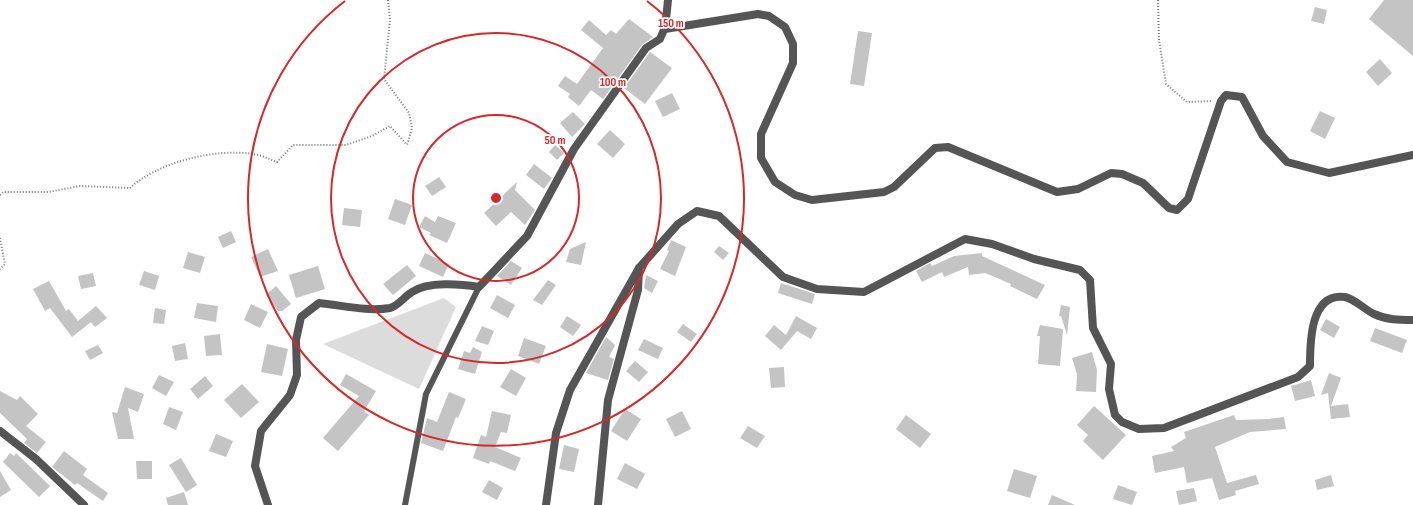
<svg xmlns="http://www.w3.org/2000/svg" width="1413" height="505" font-family="'Sofia Sans Condensed',sans-serif">
<style>
.green{fill:#dcdcdc}
.building{fill:#c4c4c4}
.lines{fill:none;stroke-linecap:round;stroke-linejoin:round}
.path{stroke:#777;stroke-width:2;stroke-dasharray:1 2;stroke-linecap:butt}
.service{stroke:#555;stroke-width:6}
.minor{stroke:#555;stroke-width:8}
.tertiary{stroke:#555;stroke-width:8}
.ring{fill:none;stroke:#d62828;stroke-width:2}
.centre{fill:#d62828;stroke:#fff;stroke-width:2}
.ring-label{font-size:12px;text-anchor:middle;font-weight:bold;fill:#d62828;stroke:#fff;stroke-width:3.5;stroke-linejoin:round;paint-order:stroke}
</style>
<rect width="100%" height="100%" fill="#fff"/>
<!-- green -->
<path class="green" d="M 444,298 L 456,307 L 419,389 L 323,344 Z"/>
<!-- building -->
<g class="building">
<path d="M 1384,0 L 1413,0 L 1413,56 L 1369,19 Z"/>
<path d="M 1315,7 L 1327,10 L 1324,24 L 1311,21 Z"/>
<path d="M 629,19 L 653,37 L 642,45 L 603,99 L 591,90 L 579,106 L 568,97 L 570,94 L 558,86 L 565,76 L 577,84 L 603,48 L 581,30 L 589,20 L 606,35 L 611,30 L 616,34 Z"/>
<path d="M 858,31 L 872,33 L 864,86 L 850,84 Z"/>
<path d="M 650,52 L 672,68 L 645,104 L 624,88 Z"/>
<path d="M 1380,59 L 1392,73 L 1378,86 L 1366,72 Z"/>
<path d="M 672,93 L 680,109 L 663,117 L 655,101 Z"/>
<path d="M 1320,111 L 1335,118 L 1325,139 L 1310,131 Z"/>
<path d="M 573,112 L 585,124 L 572,137 L 560,123 Z"/>
<path d="M 610,130 L 625,144 L 613,158 L 597,144 Z"/>
<path d="M 555,145 L 564,153 L 557,160 L 549,152 Z"/>
<path d="M 534,164 L 552,178 L 544,189 L 526,175 Z"/>
<path d="M 439,177 L 446,187 L 432,196 L 425,186 Z"/>
<path d="M 517,182 L 515,190 L 535,210 L 525,225 L 511,212 L 496,226 L 484,213 Z"/>
<path d="M 395,199 L 412,205 L 405,225 L 388,219 Z"/>
<path d="M 344,208 L 362,210 L 360,227 L 342,225 Z"/>
<path d="M 425,216 L 435,222 L 438,216 L 456,223 L 447,243 L 429,235 L 431,233 L 419,227 Z"/>
<path d="M 231,231 L 236,242 L 223,248 L 218,237 Z"/>
<path d="M 671,240 L 686,247 L 675,276 L 660,269 L 669,251 L 667,250 Z"/>
<path d="M 586,242 L 581,265 L 566,262 L 570,249 Z"/>
<path d="M 719,246 L 729,253 L 723,260 L 714,252 Z"/>
<path d="M 268,249 L 278,271 L 260,277 L 251,257 Z"/>
<path d="M 188,252 L 205,257 L 200,273 L 183,268 Z"/>
<path d="M 425,253 L 449,264 L 443,277 L 419,266 Z"/>
<path d="M 982,253 L 982,256 L 1045,285 L 1037,299 L 1010,286 L 1011,284 L 985,273 L 969,275 L 968,267 L 944,277 L 942,272 L 922,282 L 916,271 L 930,263 L 932,266 L 954,256 Z"/>
<path d="M 511,261 L 522,268 L 511,285 L 497,276 Z"/>
<path d="M 407,265 L 416,276 L 393,295 L 383,284 Z"/>
<path d="M 318,266 L 325,289 L 296,298 L 289,275 Z"/>
<path d="M 144,271 L 159,276 L 155,290 L 139,285 Z"/>
<path d="M 93,273 L 96,286 L 81,289 L 78,276 Z"/>
<path d="M 646,275 L 658,281 L 652,293 L 644,288 Z"/>
<path d="M 548,280 L 556,285 L 542,305 L 533,300 Z"/>
<path d="M 49,281 L 66,311 L 69,309 L 78,321 L 96,306 L 107,318 L 95,327 L 91,322 L 72,337 L 50,308 L 45,311 L 33,289 Z"/>
<path d="M 781,283 L 815,294 L 812,304 L 778,293 Z"/>
<path d="M 276,286 L 291,304 L 282,311 L 278,311 L 266,295 Z"/>
<path d="M 497,295 L 515,305 L 508,318 L 490,308 Z"/>
<path d="M 197,303 L 218,306 L 216,322 L 194,318 Z"/>
<path d="M 251,304 L 268,312 L 260,328 L 244,320 Z"/>
<path d="M 1061,305 L 1070,307 L 1067,335 L 1061,316 L 1059,316 Z"/>
<path d="M 155,308 L 166,310 L 164,324 L 153,323 Z"/>
<path d="M 567,316 L 581,325 L 573,336 L 560,327 Z"/>
<path d="M 796,316 L 817,328 L 811,339 L 797,331 L 781,350 L 765,336 L 774,325 L 786,335 Z"/>
<path d="M 1326,319 L 1340,327 L 1334,338 L 1320,330 Z"/>
<path d="M 683,324 L 697,334 L 691,342 L 677,332 Z"/>
<path d="M 1040,325 L 1063,329 L 1060,366 L 1038,364 L 1040,336 L 1037,336 Z"/>
<path d="M 482,326 L 494,331 L 488,345 L 475,341 Z"/>
<path d="M 1375,328 L 1407,340 L 1402,353 L 1370,341 Z"/>
<path d="M 220,334 L 222,355 L 206,356 L 204,336 Z"/>
<path d="M 606,337 L 615,345 L 609,357 L 614,359 L 608,380 L 586,373 Z"/>
<path d="M 524,338 L 546,346 L 539,364 L 518,356 Z"/>
<path d="M 644,339 L 663,348 L 658,359 L 638,350 Z"/>
<path d="M 185,343 L 188,359 L 175,361 L 172,346 Z"/>
<path d="M 267,344 L 288,349 L 282,376 L 261,372 Z"/>
<path d="M 98,345 L 103,353 L 90,360 L 85,351 Z"/>
<path d="M 473,347 L 482,352 L 475,374 L 458,369 L 464,351 L 470,353 Z"/>
<path d="M 1092,352 L 1097,370 L 1096,392 L 1076,391 L 1077,374 L 1072,358 Z"/>
<path d="M 635,361 L 648,372 L 639,382 L 626,371 Z"/>
<path d="M 784,367 L 785,387 L 771,388 L 769,368 Z"/>
<path d="M 511,369 L 526,378 L 516,396 L 500,387 Z"/>
<path d="M 1329,373 L 1341,378 L 1331,406 L 1348,404 L 1350,417 L 1331,419 L 1328,393 L 1321,395 Z"/>
<path d="M 346,374 L 376,391 L 364,411 L 369,415 L 338,451 L 323,438 L 359,396 L 340,385 Z"/>
<path d="M 159,375 L 174,382 L 166,396 L 152,388 Z"/>
<path d="M 205,376 L 213,386 L 198,399 L 190,389 Z"/>
<path d="M 1311,380 L 1315,396 L 1295,401 L 1291,386 Z"/>
<path d="M 242,384 L 259,402 L 241,418 L 224,400 Z"/>
<path d="M 125,387 L 144,394 L 138,412 L 128,408 L 134,439 L 118,439 L 112,412 L 117,413 Z"/>
<path d="M 0,391 L 17,400 L 20,396 L 38,414 L 26,426 L 46,442 L 37,453 L 24,443 L 27,439 L 0,413 Z"/>
<path d="M 449,392 L 466,399 L 458,418 L 456,417 L 443,451 L 421,443 L 427,418 L 437,422 Z"/>
<path d="M 1094,406 L 1126,435 L 1103,460 L 1083,441 L 1088,435 L 1077,425 Z"/>
<path d="M 169,407 L 183,412 L 176,430 L 163,424 Z"/>
<path d="M 625,409 L 641,419 L 627,441 L 611,431 Z"/>
<path d="M 492,411 L 511,415 L 507,433 L 501,432 L 495,447 L 521,458 L 515,471 L 490,461 L 489,464 L 473,458 L 481,435 L 486,437 Z"/>
<path d="M 682,411 L 691,429 L 675,437 L 666,419 Z"/>
<path d="M 906,415 L 931,434 L 920,448 L 896,429 Z"/>
<path d="M 1234,415 L 1236,420 L 1269,419 L 1284,417 L 1286,429 L 1250,432 L 1215,447 L 1227,483 L 1256,475 L 1259,484 L 1235,491 L 1236,495 L 1219,500 L 1212,478 L 1187,483 L 1184,467 L 1155,473 L 1152,456 L 1174,451 L 1171,447 L 1186,438 L 1184,432 Z"/>
<path d="M 748,426 L 765,436 L 757,448 L 740,438 Z"/>
<path d="M 216,434 L 233,441 L 226,457 L 209,451 Z"/>
<path d="M 564,445 L 579,449 L 574,472 L 559,469 Z"/>
<path d="M 64,451 L 87,469 L 83,475 L 108,493 L 103,501 L 77,483 L 75,485 L 52,467 Z"/>
<path d="M 10,453 L 14,456 L 16,453 L 50,486 L 39,497 L 3,462 Z"/>
<path d="M 181,458 L 197,485 L 186,492 L 169,465 Z"/>
<path d="M 136,461 L 152,461 L 152,479 L 137,479 Z"/>
<path d="M 625,463 L 645,474 L 637,489 L 617,479 Z"/>
<path d="M 1014,469 L 1037,476 L 1030,498 L 1007,491 Z"/>
<path d="M 0,471 L 11,490 L 0,497 Z"/>
<path d="M 1331,475 L 1334,486 L 1317,490 L 1315,480 Z"/>
<path d="M 489,480 L 503,488 L 497,500 L 482,492 Z"/>
<path d="M 1118,485 L 1137,492 L 1132,505 L 1113,499 Z"/>
<path d="M 1194,488 L 1197,501 L 1179,505 L 1176,491 Z"/>
<path d="M 184,492 L 188,505 L 168,505 L 166,498 Z"/>
<path d="M 1052,495 L 1075,505 L 1048,505 Z"/>
</g>
<g class="lines">
<!-- path -->
<g class="path">
<path d="M 388,0 L 390,20 L 384,79 L 409,113 L 412,128 L 407,145"/>
<path d="M 1158,0 L 1159,40 L 1166,84 L 1187,102 L 1212,101"/>
<path d="M 0,195 L 3,192 L 48,192 L 80,186 L 130,188 C 158,162 216,148 253,154 C 261,155 269,159 277,162 L 293,145 L 346,145 L 372,136 L 390,126 L 407,145"/>
<path d="M 0,238 L 5,264 L 0,269"/>
</g>
<!-- service -->
<path class="service" d="M 405,505 L 426,394 L 479,287"/>
<!-- minor -->
<g class="minor">
<path d="M 668,0 L 665,29 L 758,14 L 769,16 L 785,27 L 793,44 L 793,63 L 761,134 L 761,158 L 775,182 L 795,195 L 812,200 L 884,192 L 894,187 L 935,148 L 948,147 L 1057,192 L 1078,189 L 1111,173 L 1122,174 L 1143,183 L 1169,208 L 1177,210 L 1188,199 L 1221,101 L 1226,95 L 1242,97 L 1263,136 L 1287,162 L 1329,173 L 1413,155"/>
<path d="M 0,431 L 36,459 L 84,505"/>
<path d="M 268,505 L 255,466 L 261,431 L 290,395 L 297,375 L 296,340 L 301,317 L 319,303 C 341,305 368,312 390,308 C 398,306 405,296 412,292 C 428,281 461,284 479,287 L 527,236 L 574,149 L 646,48 L 660,39 L 666,25"/>
<path d="M 598,505 L 608,400 L 638,290 L 639,268"/>
</g>
<!-- tertiary -->
<path class="tertiary" d="M 546,505 L 556,433 L 570,390 L 639,268 L 678,224 L 697,211 L 719,216 L 783,277 L 817,289 L 864,292 L 965,239 L 992,244 L 1034,259 L 1080,270 L 1090,280 L 1093,328 L 1111,364 L 1109,389 L 1115,415 L 1122,422 L 1139,429 L 1164,428 L 1298,377 L 1310,366 C 1310,343 1310,292 1345,297 C 1355,299 1365,310 1374,314 C 1387,320 1399,320 1413,320"/>
</g>
<!-- distance rings -->
<g class="ring">
<circle cx="496" cy="198" r="83"/>
<circle cx="496" cy="198" r="165"/>
<path d="M647 1A248 248 0 1 1 345 1"/>
</g>
<circle cx="496" cy="198" r="6" class="centre"/>
<g class="ring-label">
<text x="671" y="27">150 m</text>
<text x="613" y="86">100 m</text>
<text x="555" y="144">50 m</text>
</g>
</svg>
